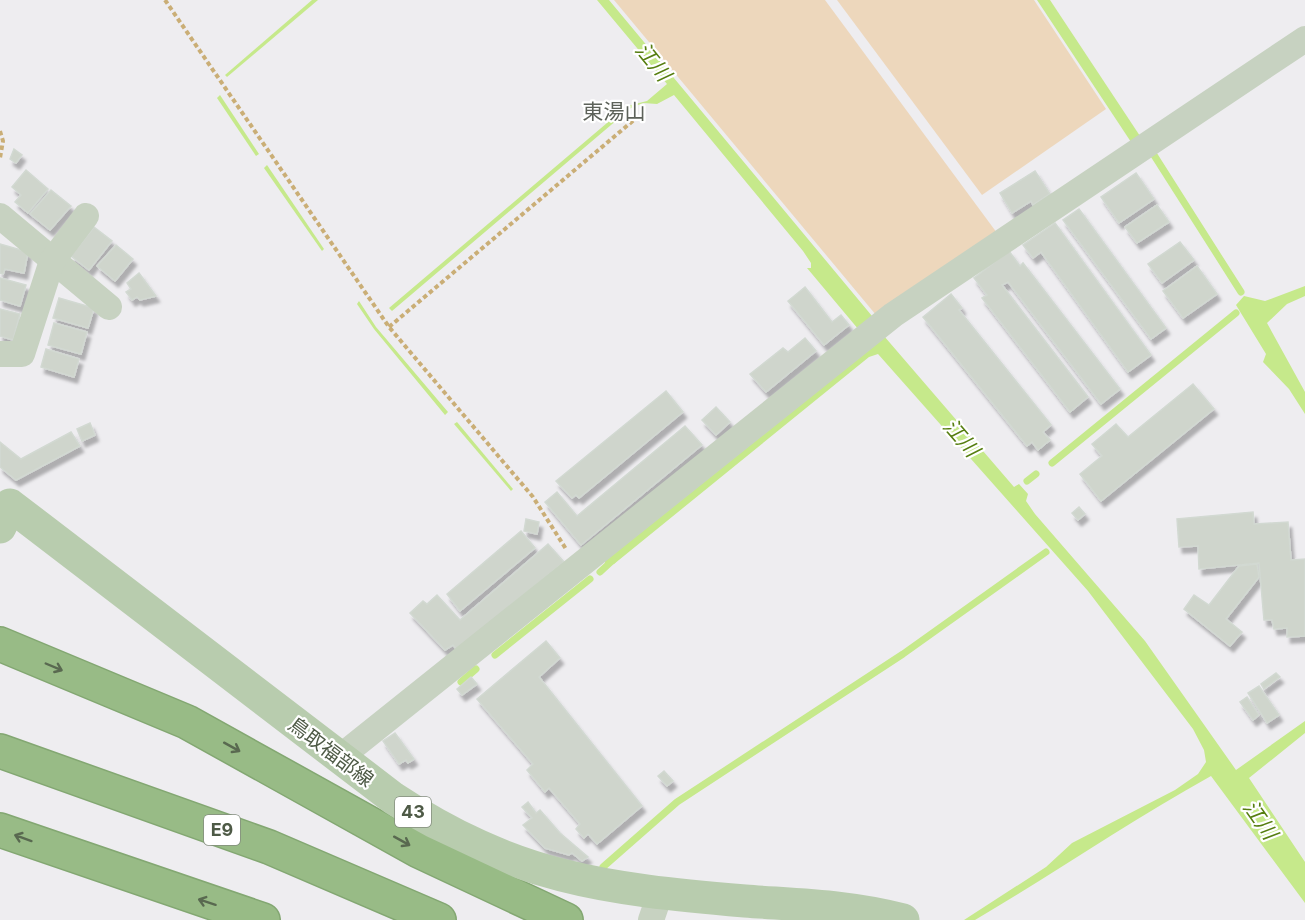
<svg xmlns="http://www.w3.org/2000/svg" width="1305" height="920" font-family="Inter,'Noto Sans JP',sans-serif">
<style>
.green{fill:#edd7bc}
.water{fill:#c6e98b}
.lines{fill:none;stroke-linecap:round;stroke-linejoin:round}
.stream{stroke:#c6e98b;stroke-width:7}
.building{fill:#cfd5cc;stroke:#d2d9d2;stroke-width:1.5;filter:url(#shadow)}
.motorway-casing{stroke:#83a772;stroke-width:36}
.path{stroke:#caae76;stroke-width:4;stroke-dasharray:4.5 3;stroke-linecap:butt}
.minor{stroke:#c7d2c1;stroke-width:26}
.primary{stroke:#b8ccae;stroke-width:33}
.motorway{stroke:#98bb86;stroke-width:33}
.oneway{stroke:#596950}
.labels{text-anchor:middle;stroke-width:4.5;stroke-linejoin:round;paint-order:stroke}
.shield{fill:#fff;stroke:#838c7e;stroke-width:1.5}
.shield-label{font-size:18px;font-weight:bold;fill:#4e5a46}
.street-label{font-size:20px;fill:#4e5a46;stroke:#fff}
.water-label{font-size:21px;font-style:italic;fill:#567e10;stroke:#fff}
.neighbourhood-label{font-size:21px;fill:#5d625a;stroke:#fff}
</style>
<defs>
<filter id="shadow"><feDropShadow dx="3.5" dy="6" stdDeviation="1.5" flood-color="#0004"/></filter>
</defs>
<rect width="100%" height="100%" fill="#eeedf0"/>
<!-- green -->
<g class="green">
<path d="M 614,0 L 825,0 L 997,233 L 876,315 Z"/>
<path d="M 837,0 L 1034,0 L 1106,109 L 982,195 Z"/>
</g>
<!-- water -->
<g class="water">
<path d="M 312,0 L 318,0 L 227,77 L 225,75 Z"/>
<path d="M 597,0 L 609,0 L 872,316 L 884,336 L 1014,487 L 1019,484 L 1028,494 L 1026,501 L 1035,514 L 1145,641 L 1236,770 L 1305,721 L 1305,733 L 1249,778 L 1305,862 L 1305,903 L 1211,776 C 1130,821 1055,873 975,920 L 964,920 L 1046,867 L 1072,843 L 1175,790 L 1198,774 L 1206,762 L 1204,750 L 1193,729 L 1088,591 L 878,354 L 869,357 L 614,564 L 607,566 L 604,561 L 869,342 L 807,268 L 811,268 L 811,263 L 803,251 L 674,95 L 657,104 L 643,103 L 631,108 L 392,311 L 389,308 L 627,106 L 647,101 L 667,84 Z"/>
<path d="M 1037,0 L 1050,0 L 1140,136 L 1131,142 Z"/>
<path d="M 220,95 L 259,154 L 256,156 L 217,98 Z"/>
<path d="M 267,165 L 324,249 L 322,251 L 264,168 Z"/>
<path d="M 1305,286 L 1305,296 L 1287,304 L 1267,323 L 1305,392 L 1305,414 L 1289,389 L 1263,362 L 1266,354 L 1236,305 L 1244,296 L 1265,301 Z"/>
<path d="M 359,301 L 376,327 L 448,412 L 445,415 L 374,329 L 357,304 Z"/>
<path d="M 457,422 L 513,489 L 511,491 L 454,424 Z"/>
</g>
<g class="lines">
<!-- stream -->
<g class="stream">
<path d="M 1152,152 L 1241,292"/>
<path d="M 1052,463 L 1236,313"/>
<path d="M 1027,481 L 1036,474"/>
<path d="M 600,572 L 613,560"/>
<path d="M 495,655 L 590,579"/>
<path d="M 461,682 L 476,669"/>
<path d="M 603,867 L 677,802 L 903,654 L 1046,552"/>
</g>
</g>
<!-- building -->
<g class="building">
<path d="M 14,149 L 22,155 L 16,163 L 10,159 Z"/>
<path d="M 26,170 L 48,189 L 28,213 L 15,202 L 21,195 L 12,187 Z"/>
<path d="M 1035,171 L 1050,194 L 1033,205 L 1031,201 L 1012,213 L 1000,193 Z"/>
<path d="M 1136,173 L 1154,199 L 1119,223 L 1101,197 Z"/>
<path d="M 51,190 L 71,206 L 50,230 L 30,214 Z"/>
<path d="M 1157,205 L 1169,222 L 1137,243 L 1125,227 Z"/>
<path d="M 1079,209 L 1166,328 L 1151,339 L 1063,220 Z"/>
<path d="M 1055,223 L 1151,355 L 1128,372 L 1041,252 L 1033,258 L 1023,245 Z"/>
<path d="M 94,227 L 112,241 L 89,270 L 71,256 Z"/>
<path d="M 1180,242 L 1194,260 L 1162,283 L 1148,264 Z"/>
<path d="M 0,244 L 28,252 L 24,273 L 5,269 L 3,274 L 0,273 Z"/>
<path d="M 116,245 L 133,259 L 115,281 L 97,266 Z"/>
<path d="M 1009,251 L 1020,266 L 1023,263 L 1120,389 L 1101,404 L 1008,282 L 1002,285 L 1088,397 L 1070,412 L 982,298 L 987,295 L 974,278 Z"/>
<path d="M 1197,266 L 1217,294 L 1183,318 L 1163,291 Z"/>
<path d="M 139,273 L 156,296 L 140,300 L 137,297 L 132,300 L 126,292 L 131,289 L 127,283 Z"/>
<path d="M 0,278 L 26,285 L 20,306 L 0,300 Z"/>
<path d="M 805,287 L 832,322 L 841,315 L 849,325 L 824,345 L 788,301 Z"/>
<path d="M 951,294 L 962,308 L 959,310 L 1051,425 L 1043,432 L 1050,440 L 1038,450 L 1032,442 L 1027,446 L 923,317 Z"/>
<path d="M 59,298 L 94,308 L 88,328 L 53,318 Z"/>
<path d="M 0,309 L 20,314 L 13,340 L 0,336 Z"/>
<path d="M 54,323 L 87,332 L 81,354 L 48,345 Z"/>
<path d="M 805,338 L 816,351 L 766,392 L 750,374 L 783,348 L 788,352 Z"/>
<path d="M 46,349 L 79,359 L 74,377 L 41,367 Z"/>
<path d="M 1193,384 L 1214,409 L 1101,501 L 1080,474 L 1102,456 L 1092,444 L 1116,424 L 1128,437 Z"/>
<path d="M 666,391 L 683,412 L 579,498 L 576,495 L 572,498 L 556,481 Z"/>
<path d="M 716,407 L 730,422 L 716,435 L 702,420 Z"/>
<path d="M 90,423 L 95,435 L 82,441 L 77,429 Z"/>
<path d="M 685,426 L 702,445 L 581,545 L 545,502 L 557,492 L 577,516 Z"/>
<path d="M 71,432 L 80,446 L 16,480 L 0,467 L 0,442 L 21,459 Z"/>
<path d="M 1079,507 L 1085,514 L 1078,520 L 1072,513 Z"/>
<path d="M 1253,512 L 1254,524 L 1288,522 L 1291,560 L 1305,559 L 1305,636 L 1287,637 L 1287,628 L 1274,629 L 1272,620 L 1264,620 L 1259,563 L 1199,569 L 1198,546 L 1179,547 L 1177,519 Z"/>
<path d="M 526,519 L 539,522 L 537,534 L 524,531 Z"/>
<path d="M 521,531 L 535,548 L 460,611 L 447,594 Z"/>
<path d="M 548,544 L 564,562 L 457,650 L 453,645 L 445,650 L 410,613 L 423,601 L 427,604 L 437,595 L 460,620 Z"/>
<path d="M 1257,564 L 1259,577 L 1226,619 L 1242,632 L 1230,646 L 1184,609 L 1194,595 L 1209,605 L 1239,566 Z"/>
<path d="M 546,641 L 560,658 L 539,677 L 642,806 L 597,844 L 588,834 L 584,838 L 576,829 L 580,824 L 549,788 L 545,792 L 527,770 L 533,764 L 477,699 Z"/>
<path d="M 1276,673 L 1280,677 L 1264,689 L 1261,684 Z"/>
<path d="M 471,677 L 477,684 L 462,695 L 457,689 Z"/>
<path d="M 1259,686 L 1279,715 L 1267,723 L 1248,693 Z"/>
<path d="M 1247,697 L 1259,715 L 1253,720 L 1240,702 Z"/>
<path d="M 395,733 L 414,759 L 408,763 L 406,760 L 399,764 L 383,741 Z"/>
<path d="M 664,771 L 673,781 L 667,786 L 658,776 Z"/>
<path d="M 528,802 L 536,813 L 540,810 L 560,833 L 588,857 L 582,861 L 572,853 L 569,855 L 545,848 L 523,825 L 532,818 L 522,807 Z"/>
</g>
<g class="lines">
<defs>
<g id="motorway">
<path d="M 0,644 L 187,722 L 419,851 L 566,920"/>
<path d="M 0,751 L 269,847 L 439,920"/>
<path d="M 0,830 L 263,920"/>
</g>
</defs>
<!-- motorway casing -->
<use href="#motorway" class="motorway-casing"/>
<!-- path -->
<g class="path">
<path d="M 165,0 L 389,327 L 533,497 L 566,549"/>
<path d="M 0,131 L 3,141 L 0,158"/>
<path d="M 389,327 L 641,114"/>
</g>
<!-- minor -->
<g class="minor">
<path d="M 0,216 L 109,307"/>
<path d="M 0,354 L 22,354 L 52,261 L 86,216"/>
<path d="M 339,758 L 893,315 L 1305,39"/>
<path d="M 651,920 L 660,894"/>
</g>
<!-- primary -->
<path class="primary" d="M 0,527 L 10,505 L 393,798 C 514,878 604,889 745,901 C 798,905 852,906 903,920"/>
<!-- motorway -->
<use href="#motorway" class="motorway"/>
</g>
<!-- one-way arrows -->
<defs><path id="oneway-shaft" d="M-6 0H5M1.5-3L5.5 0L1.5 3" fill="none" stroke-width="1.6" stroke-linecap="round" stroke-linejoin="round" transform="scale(1.5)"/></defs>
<g class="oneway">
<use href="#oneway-shaft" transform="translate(54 667) rotate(23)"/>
<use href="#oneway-shaft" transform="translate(232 747) rotate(29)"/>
<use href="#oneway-shaft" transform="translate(23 838) rotate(-160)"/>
<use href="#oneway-shaft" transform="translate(402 841) rotate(29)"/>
<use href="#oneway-shaft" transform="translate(207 902) rotate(-162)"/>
</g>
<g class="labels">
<!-- shield labels -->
<g class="shield">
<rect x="395" y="797" width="36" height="30" rx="4.5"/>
<rect x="204" y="815" width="36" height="30" rx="4.5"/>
</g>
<g class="shield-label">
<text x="413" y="818">43</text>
<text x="222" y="836">E9</text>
</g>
<!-- street labels -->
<g class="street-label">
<text transform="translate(331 752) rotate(37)" y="7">鳥取福部線</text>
</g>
<!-- water labels -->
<g class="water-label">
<text transform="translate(653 62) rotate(51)" y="7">江川</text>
<text transform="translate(961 438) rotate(49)" y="7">江川</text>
<text transform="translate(1260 820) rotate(55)" y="7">江川</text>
</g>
<!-- neighbourhood labels -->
<g class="neighbourhood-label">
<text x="614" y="119">東湯山</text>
</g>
</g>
</svg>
